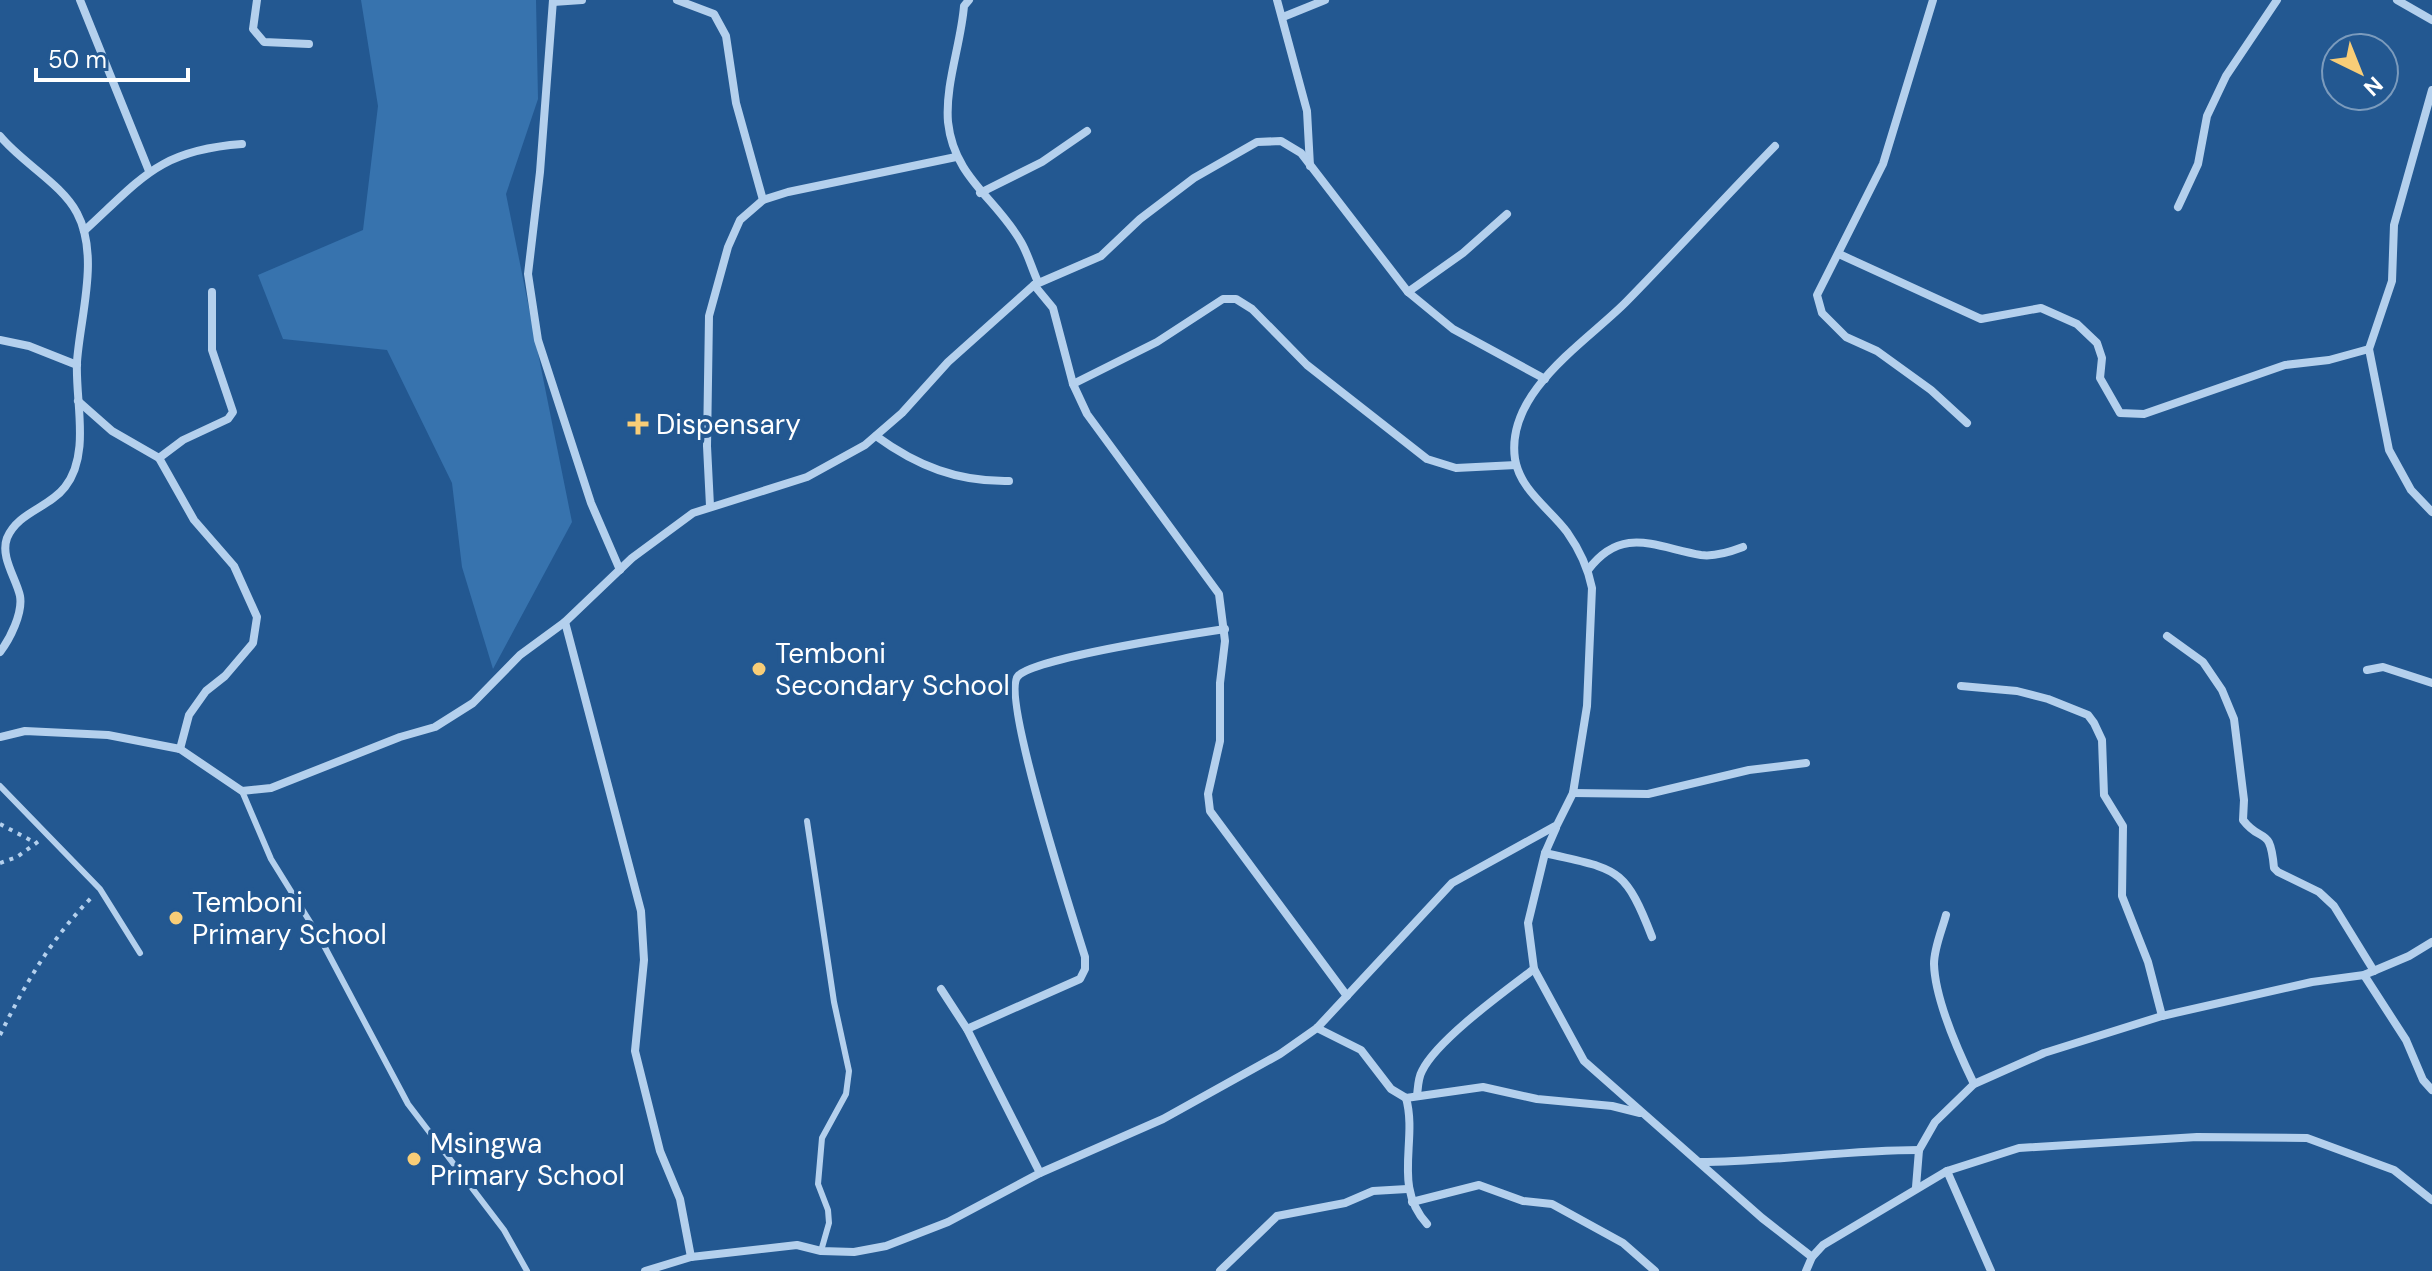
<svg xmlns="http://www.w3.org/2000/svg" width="2432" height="1271" font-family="'DM Sans',sans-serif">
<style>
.green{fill:#3773ae}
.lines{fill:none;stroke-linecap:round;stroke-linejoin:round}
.path{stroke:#b4d0ed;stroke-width:4;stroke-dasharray:4 6;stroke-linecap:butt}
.service{stroke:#b4d0ed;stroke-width:6}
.minor{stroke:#b4d0ed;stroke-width:8}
.poi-dot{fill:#f8cd77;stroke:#235891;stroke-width:3}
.labels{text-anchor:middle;stroke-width:8;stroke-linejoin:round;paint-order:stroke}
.poi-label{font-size:28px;fill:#fff;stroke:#235891;text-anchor:start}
</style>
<rect width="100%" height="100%" fill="#235891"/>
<!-- green -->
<path class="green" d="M 361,0 L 536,0 L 538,99 L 506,194 L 572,522 L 493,669 L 462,567 L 452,483 L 387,350 L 283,339 L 258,275 L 363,230 L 378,106 Z"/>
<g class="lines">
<!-- path -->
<g class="path">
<path d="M 0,824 L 34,842"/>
<path d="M 0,863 L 17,857 L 39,841"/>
<path d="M 0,1035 C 25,984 51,939 91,898"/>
</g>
<!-- service -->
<g class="service">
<path d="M 0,786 L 100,889 L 140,953"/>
<path d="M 242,791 L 271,859 L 320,938 L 408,1104 L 504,1230 L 527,1271"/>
<path d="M 807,821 L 834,1002 L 849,1071 L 846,1094 L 822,1138 L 818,1184 L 828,1210 L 829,1223 L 821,1251"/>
</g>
<!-- minor -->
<g class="minor">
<path d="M 80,0 L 149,171"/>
<path d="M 257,0 L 253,29 L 264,42 L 309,44"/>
<path d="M 553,0 L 540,172 L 528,274 L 538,340 L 591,503 L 620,570"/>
<path d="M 677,0 L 714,14 L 726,36 L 736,103 L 763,200"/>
<path d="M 969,0 L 964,6 C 961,44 945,84 948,122 C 954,178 996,198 1021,242 C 1028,254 1032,269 1038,282"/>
<path d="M 1277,0 L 1307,111 L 1310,166"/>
<path d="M 1933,0 L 1883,164 L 1817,295 L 1822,313 L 1846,337 L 1877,351 L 1931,390 L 1967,423"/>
<path d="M 2397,0 L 2432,20"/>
<path d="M 553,2 L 582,0"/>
<path d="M 1283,17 L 1325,0"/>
<path d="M 2432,90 L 2394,225 L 2392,281 L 2369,349 L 2389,450 L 2411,490 L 2432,512"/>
<path d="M 0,136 C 22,163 62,184 77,213 C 100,256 80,317 77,362 C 75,401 91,454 65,487 C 49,508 18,512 7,538 C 0,557 16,578 20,596 C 23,613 10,639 0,652"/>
<path d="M 980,193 L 1042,162 L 1087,131"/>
<path d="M 2178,207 L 2198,164 L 2207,116 L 2226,76 L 2277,0"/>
<path d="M 84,231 C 142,178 159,150 242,144"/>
<path d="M 1839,254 L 1981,319 L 2041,308 L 2077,324 L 2097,343 L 2102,358 L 2100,378 L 2120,413 L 2144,414 L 2285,365 L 2329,360 L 2369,349"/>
<path d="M 1034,285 L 1053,308 L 1073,384 L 1087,414 L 1219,594 L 1225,641 L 1220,683 L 1220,741 L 1208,794 L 1210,811 L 1347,996"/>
<path d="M 1408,292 L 1463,253 L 1507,214"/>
<path d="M 0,340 L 29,346 L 77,365"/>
<path d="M 1073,384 L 1157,342 L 1223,299 L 1236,299 L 1252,309 L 1307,365 L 1427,459 L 1456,468 L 1516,465"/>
<path d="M 78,401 L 112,431 L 159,458 L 194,520 L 234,566 L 257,617 L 253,643 L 225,676 L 206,691 L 189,715 L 180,749"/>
<path d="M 876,436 C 917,466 958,482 1009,481"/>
<path d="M 159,458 L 183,440 L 228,419 L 233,412 L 212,350 L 212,292"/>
<path d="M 710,506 L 707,446 L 709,316 L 728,247 L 740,220 L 763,200 L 788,192 L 956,157"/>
<path d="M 1588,570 C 1622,525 1655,547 1701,555 C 1715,557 1730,552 1743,547"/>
<path d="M 565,622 L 641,911 L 644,960 L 635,1051 L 660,1151 L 680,1199 L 691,1257"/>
<path d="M 2167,636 L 2203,662 L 2222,690 L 2234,719 L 2244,800 L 2243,820 C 2262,845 2270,824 2274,868 L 2278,872 L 2319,892 L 2334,906 L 2374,971"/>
<path d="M 2367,670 L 2383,667 L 2432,683"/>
<path d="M 1961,686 L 2017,691 L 2048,699 L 2088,715 L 2094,723 L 2102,740 L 2104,795 L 2123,826 L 2122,896 L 2148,962 L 2162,1016"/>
<path d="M 0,737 L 25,731 L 108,735 L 180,749 L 242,791 L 271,788 L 400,737 L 435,727 L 473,703 L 520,655 L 565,622 L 632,558 L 693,513 L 807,477 L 865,445 L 902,413 L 948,362 L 1034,285 L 1101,256 L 1140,219 L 1194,178 L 1257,142 L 1281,141 L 1301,153 L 1408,292 L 1453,329 L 1545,379"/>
<path d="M 1573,793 L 1648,794 L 1749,770 L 1806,763"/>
<path d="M 1556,828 L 1545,853 L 1528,923 L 1534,969 L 1584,1061 L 1762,1218 L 1812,1257"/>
<path d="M 1545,853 C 1616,870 1624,864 1652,937"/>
<path d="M 1946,915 C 1942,930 1934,948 1934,964 C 1935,1000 1958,1051 1974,1084"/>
<path d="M 2364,975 L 2406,1040 L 2423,1080 L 2432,1090"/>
<path d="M 941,989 L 967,1029 L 1040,1173"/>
<path d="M 1317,1028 L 1361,1050 L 1391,1089 L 1406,1098 L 1483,1087 L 1537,1099 L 1612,1106 L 1640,1113"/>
<path d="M 967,1029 L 1080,979 L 1085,969 L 1085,957 C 1074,921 1000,694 1018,676 C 1035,658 1192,634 1225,629"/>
<path d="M 1417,1096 C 1418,1087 1418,1078 1422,1071 C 1437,1040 1505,991 1534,969"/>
<path d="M 1406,1098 C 1418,1141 1392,1186 1427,1224"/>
<path d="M 1700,1162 C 1774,1162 1845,1150 1919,1150"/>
<path d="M 1947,1171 L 1991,1271"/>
<path d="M 1916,1187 L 1919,1150 L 1935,1122 L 1974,1084 L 2044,1053 L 2162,1016 L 2312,982 L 2364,975 L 2409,956 L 2432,942"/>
<path d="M 1412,1202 L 1479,1185 L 1523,1201 L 1552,1204 L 1623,1243 L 1655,1271"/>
<path d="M 645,1271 L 691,1257 L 797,1245 L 821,1251 L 854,1252 L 886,1246 L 948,1222 L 1040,1173 L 1163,1119 L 1280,1054 L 1317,1028 L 1452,883 L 1557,825 L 1573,793 L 1587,706 L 1592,588 C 1588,568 1579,549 1567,532 C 1550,509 1520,490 1515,459 C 1505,391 1588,341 1627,301 C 1677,250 1725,197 1775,146"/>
<path d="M 1220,1271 L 1277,1216 L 1345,1203 L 1373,1191 L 1407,1189"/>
<path d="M 1806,1271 L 1812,1257 L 1823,1245 L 1947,1171 L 2019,1148 L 2197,1137 L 2307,1138 L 2394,1170 L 2432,1200"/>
</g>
</g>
<!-- markers -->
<g class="poi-dot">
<path d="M634 412h8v8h8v8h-8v8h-8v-8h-8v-8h8z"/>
<circle cx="759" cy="669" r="8"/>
<circle cx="176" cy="918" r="8"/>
<circle cx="414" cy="1159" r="8"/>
</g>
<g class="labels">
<!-- poi labels -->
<g class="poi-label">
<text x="656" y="434">Dispensary</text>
<text x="775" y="663">Temboni<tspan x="775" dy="32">Secondary School</tspan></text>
<text x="192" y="912">Temboni<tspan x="192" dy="32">Primary School</tspan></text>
<text x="430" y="1153">Msingwa<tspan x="430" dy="32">Primary School</tspan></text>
</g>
</g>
<!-- north arrow -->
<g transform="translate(2360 72) rotate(137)"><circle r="38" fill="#235891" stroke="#7b9bbd" stroke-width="2"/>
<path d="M0-6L14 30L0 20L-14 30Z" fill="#f8cd77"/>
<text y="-12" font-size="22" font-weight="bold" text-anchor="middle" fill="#ffffff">N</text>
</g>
<!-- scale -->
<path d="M36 68v12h152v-12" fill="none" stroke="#ffffff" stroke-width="4"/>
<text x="48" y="68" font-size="24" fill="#ffffff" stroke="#235891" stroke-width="6" paint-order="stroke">50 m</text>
</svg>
